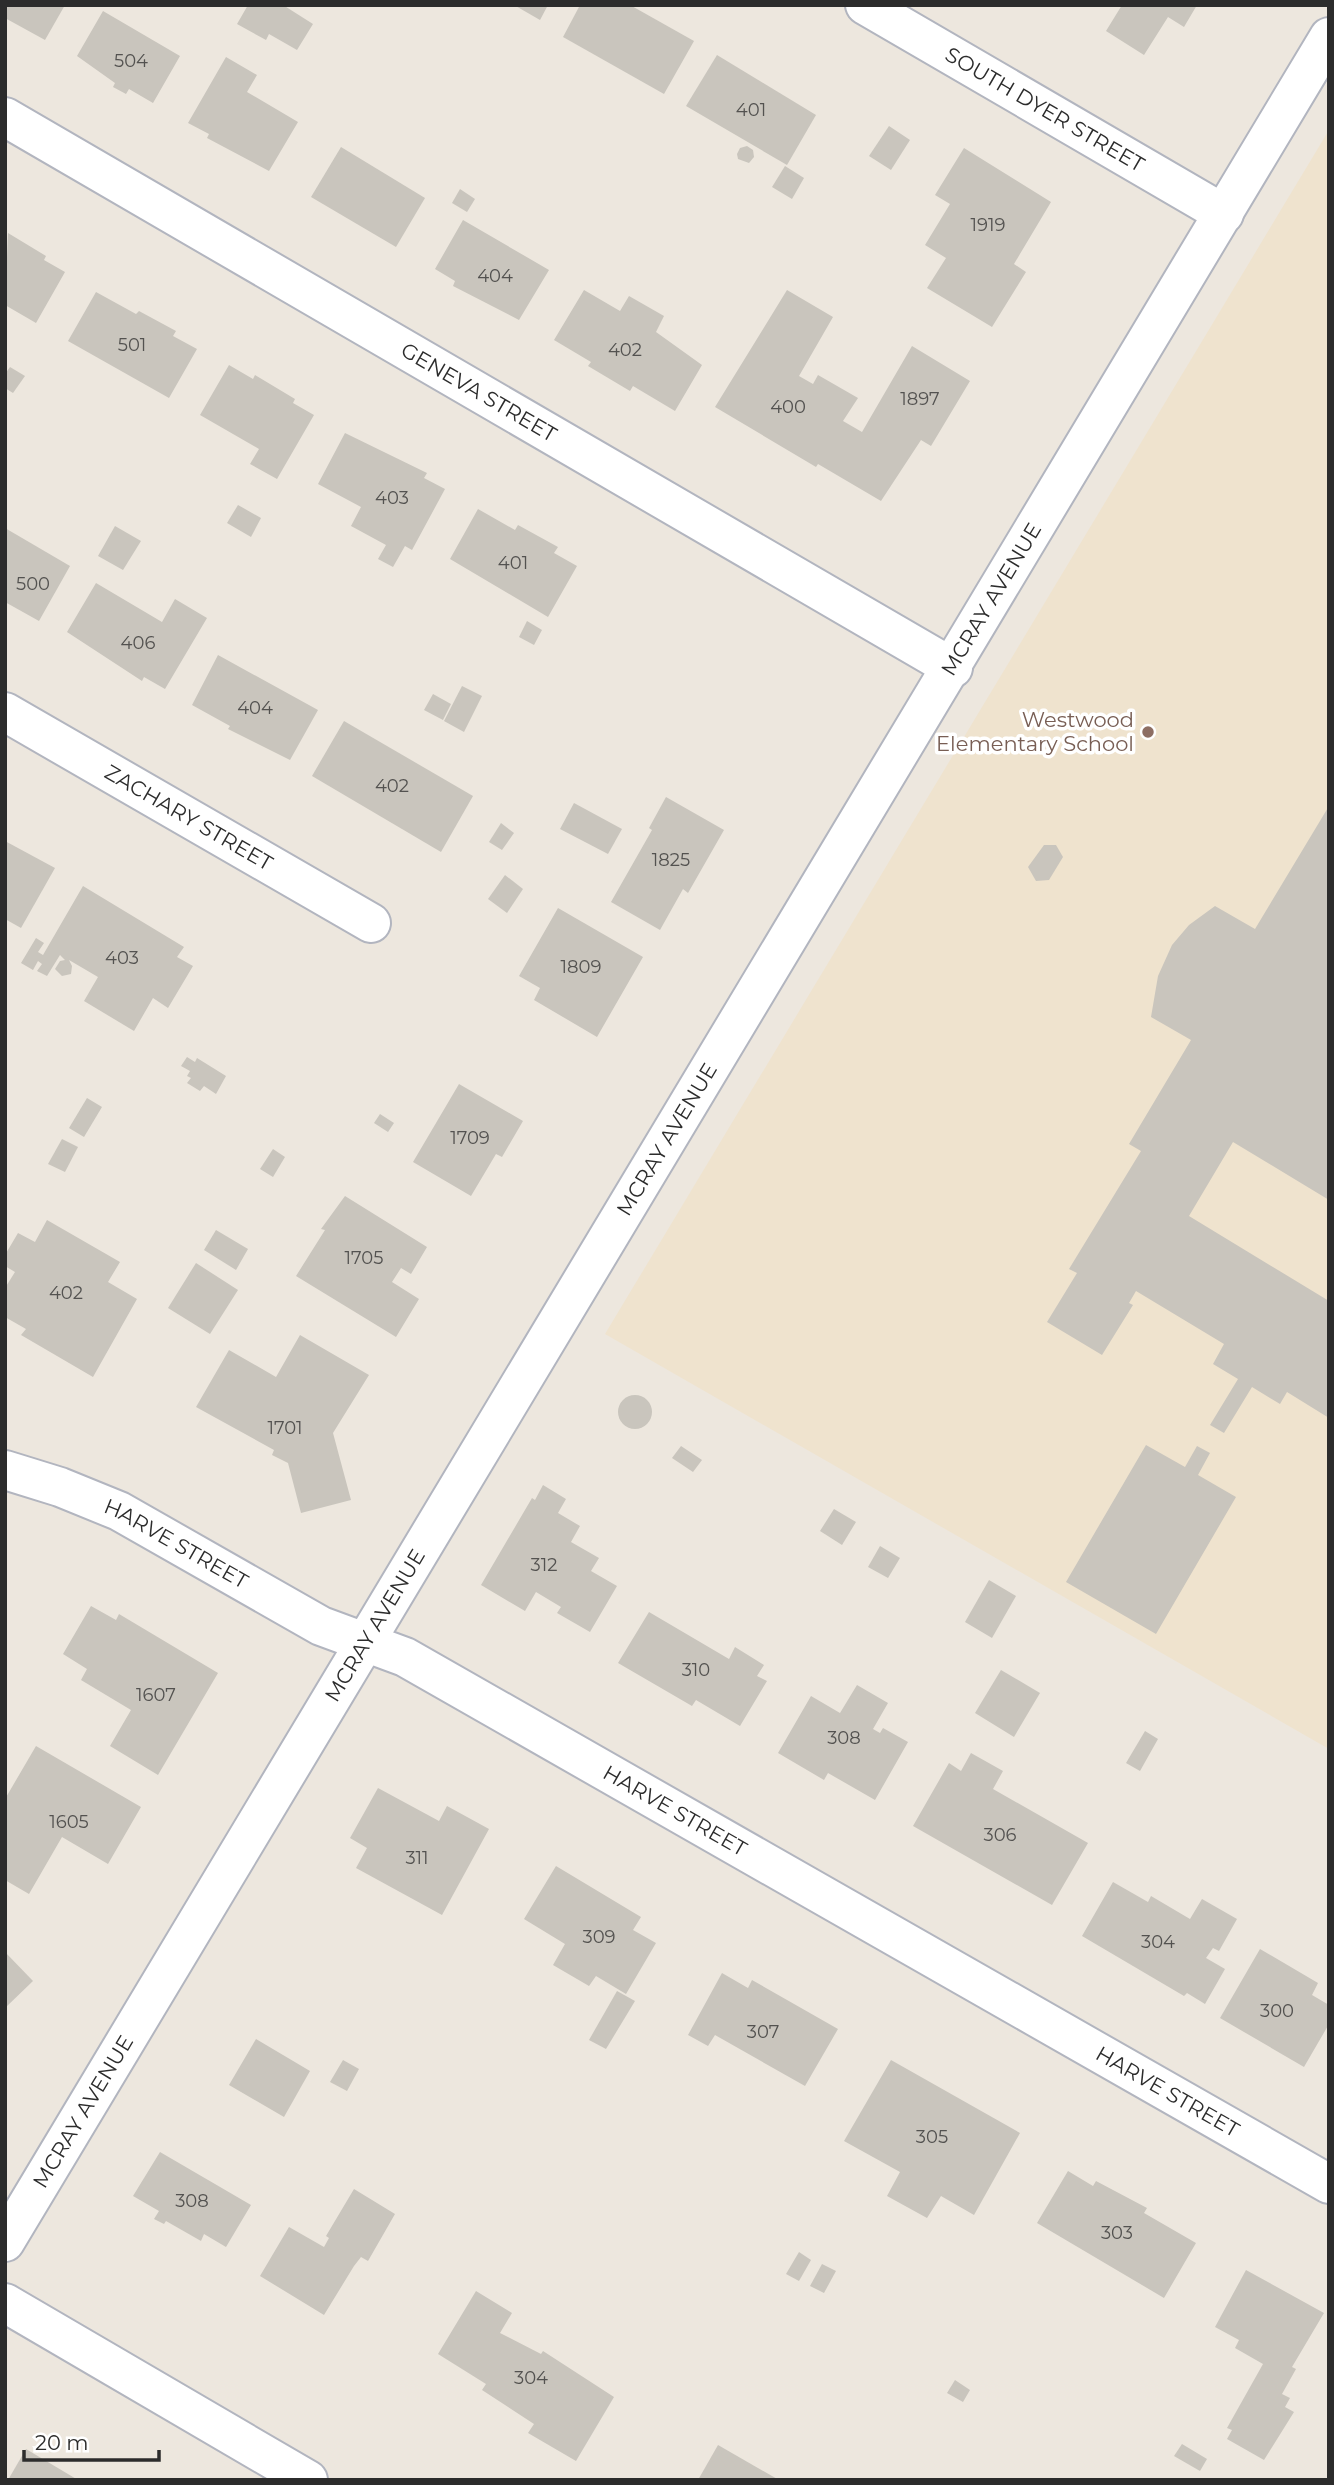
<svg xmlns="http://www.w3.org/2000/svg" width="1334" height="2485" font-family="Montserrat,sans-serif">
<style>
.education{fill:#efe3ce}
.building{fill:#c9c5bd}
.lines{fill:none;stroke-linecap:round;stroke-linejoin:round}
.street-casing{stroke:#b2b5bf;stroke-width:42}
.secondary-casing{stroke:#b2b5bf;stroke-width:42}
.street{stroke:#fff;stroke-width:38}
.secondary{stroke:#fff;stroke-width:38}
.education-dot{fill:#8d6e63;stroke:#fff;stroke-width:2.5}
.labels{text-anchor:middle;stroke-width:7;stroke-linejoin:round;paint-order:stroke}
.number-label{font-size:18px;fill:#535250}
.street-label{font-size:21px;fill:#2c2c2c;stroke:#fff}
.education-label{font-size:21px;fill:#785e54;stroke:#fff;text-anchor:end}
</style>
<rect width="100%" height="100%" fill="#ede7de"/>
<!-- education -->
<path class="education" d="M 1329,130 L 1329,1749 L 605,1334 Z"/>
<!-- building -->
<g class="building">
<path d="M 5,5 L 65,5 L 45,40 L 5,18 Z"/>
<path d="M 248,5 L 283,5 L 313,24 L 297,50 L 269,34 L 266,40 L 237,24 Z"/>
<path d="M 514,5 L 548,5 L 540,20 Z"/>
<path d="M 580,5 L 630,5 L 694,41 L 664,94 L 563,37 Z"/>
<path d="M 1122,5 L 1197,5 L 1184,27 L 1168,17 L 1144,55 L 1106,31 Z"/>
<path d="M 103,11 L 180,56 L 153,103 L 129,89 L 126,94 L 113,87 L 115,83 L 77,56 Z"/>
<path d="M 717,55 L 816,115 L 787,165 L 686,106 Z"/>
<path d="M 226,57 L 257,75 L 247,92 L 298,122 L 269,171 L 207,138 L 209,134 L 188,123 Z"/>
<path d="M 889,126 L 910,140 L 891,170 L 869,156 Z"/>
<path d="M 747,146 L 753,150 L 754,157 L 749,163 L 738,159 L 737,154 L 740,148 Z"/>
<path d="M 341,147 L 425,198 L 396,247 L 311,197 Z"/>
<path d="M 964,148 L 1051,202 L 1014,264 L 1026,272 L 992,327 L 927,288 L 946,258 L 925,245 L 950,204 L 935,195 Z"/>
<path d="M 785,166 L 804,178 L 792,199 L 772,187 Z"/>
<path d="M 460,189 L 475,199 L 467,212 L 452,203 Z"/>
<path d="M 463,220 L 549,270 L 519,320 L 453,286 L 455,281 L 435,269 Z"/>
<path d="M 8,233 L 46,256 L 44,260 L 65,272 L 36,323 L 5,305 Z"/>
<path d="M 584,290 L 620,311 L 629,296 L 664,316 L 656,332 L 702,365 L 675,411 L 633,386 L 630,391 L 588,366 L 591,362 L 554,340 Z"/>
<path d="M 787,290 L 833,317 L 799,376 L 813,384 L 818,375 L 858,398 L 843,421 L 862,432 L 912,346 L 970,381 L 931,446 L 921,440 L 881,501 L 818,464 L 816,467 L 715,407 Z"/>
<path d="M 96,292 L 136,314 L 139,311 L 176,331 L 173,336 L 197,349 L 169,398 L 68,341 Z"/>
<path d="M 229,365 L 253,379 L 255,375 L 295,399 L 293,403 L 314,415 L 277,479 L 250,464 L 259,449 L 200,415 Z"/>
<path d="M 10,367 L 25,376 L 13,393 L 5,388 L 5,374 Z"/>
<path d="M 345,433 L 427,473 L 424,478 L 445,489 L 412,550 L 405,546 L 393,567 L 378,559 L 386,545 L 351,526 L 361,507 L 318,484 Z"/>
<path d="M 238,505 L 261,518 L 251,537 L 227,523 Z"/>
<path d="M 478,509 L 515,530 L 518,525 L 558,547 L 554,553 L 577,566 L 548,617 L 450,559 Z"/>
<path d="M 115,526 L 141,541 L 123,570 L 98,556 Z"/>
<path d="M 5,528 L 70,566 L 39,621 L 5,602 Z"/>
<path d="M 96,583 L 162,622 L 175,599 L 207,618 L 165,689 L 144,677 L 142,681 L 67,632 Z"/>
<path d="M 527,621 L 542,630 L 534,645 L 519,637 Z"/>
<path d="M 218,655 L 318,710 L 290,760 L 228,729 L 230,726 L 192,705 Z"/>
<path d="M 462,686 L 482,696 L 464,732 L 444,721 Z"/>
<path d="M 433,694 L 451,704 L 443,720 L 424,710 Z"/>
<path d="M 344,721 L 473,796 L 441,852 L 312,776 Z"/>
<path d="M 666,797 L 724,830 L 688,893 L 683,889 L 660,930 L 611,902 L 652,830 L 649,828 Z"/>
<path d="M 574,803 L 622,829 L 608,854 L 560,829 Z"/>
<path d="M 1329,806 L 1329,1200 L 1233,1142 L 1189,1216 L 1329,1301 L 1329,1418 L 1287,1392 L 1280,1404 L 1252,1387 L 1224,1433 L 1210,1425 L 1238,1379 L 1213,1364 L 1224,1344 L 1136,1291 L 1129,1303 L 1133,1305 L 1102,1355 L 1047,1322 L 1077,1273 L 1069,1269 L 1141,1151 L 1129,1144 L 1191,1040 L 1151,1017 L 1158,976 L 1172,945 L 1189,925 L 1215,906 L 1255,929 Z"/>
<path d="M 501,823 L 514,833 L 502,850 L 489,842 Z"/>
<path d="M 5,841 L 55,868 L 21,928 L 5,919 Z"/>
<path d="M 1044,845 L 1056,845 L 1063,857 L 1049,880 L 1036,881 L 1028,867 Z"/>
<path d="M 505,875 L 523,889 L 507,913 L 488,899 Z"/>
<path d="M 83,886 L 184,947 L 177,957 L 193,966 L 168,1008 L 153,998 L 134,1031 L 84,1001 L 98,977 L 69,960 L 72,966 L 71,974 L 62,976 L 55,969 L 60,961 L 65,960 L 60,955 L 47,976 L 37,971 L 42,964 L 38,961 L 33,970 L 21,963 L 36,938 L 44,943 L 38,952 L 43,955 Z"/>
<path d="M 558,908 L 643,957 L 597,1037 L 534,1000 L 540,988 L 519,976 Z"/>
<path d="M 187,1057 L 195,1062 L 197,1058 L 226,1076 L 216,1094 L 204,1086 L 200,1091 L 187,1083 L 191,1078 L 187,1076 L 190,1071 L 181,1066 Z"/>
<path d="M 459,1084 L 523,1121 L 502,1157 L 496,1154 L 471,1196 L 413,1162 Z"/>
<path d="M 87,1098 L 102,1107 L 84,1137 L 69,1128 Z"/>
<path d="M 380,1114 L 394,1123 L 388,1132 L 374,1123 Z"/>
<path d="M 62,1139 L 78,1147 L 65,1172 L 48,1164 Z"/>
<path d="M 273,1149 L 285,1157 L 273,1177 L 260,1169 Z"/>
<path d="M 345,1196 L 427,1247 L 411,1274 L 401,1268 L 392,1282 L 419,1299 L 396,1337 L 296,1276 L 325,1230 L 321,1229 Z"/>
<path d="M 47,1220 L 120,1262 L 108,1282 L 137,1299 L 93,1377 L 21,1335 L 26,1329 L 5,1317 L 5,1288 L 15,1272 L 5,1266 L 5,1255 L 18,1233 L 35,1242 Z"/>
<path d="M 216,1230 L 248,1249 L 236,1270 L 204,1250 Z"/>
<path d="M 196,1263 L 238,1290 L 210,1334 L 168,1308 Z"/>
<path d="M 300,1335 L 369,1375 L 333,1433 L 351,1500 L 301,1513 L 288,1463 L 272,1455 L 274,1450 L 196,1407 L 229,1350 L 276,1377 Z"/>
<circle cx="635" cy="1412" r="17"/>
<path d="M 1146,1445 L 1185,1467 L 1197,1446 L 1210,1453 L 1198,1475 L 1236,1497 L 1156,1634 L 1066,1582 Z"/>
<path d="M 681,1446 L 702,1460 L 693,1472 L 672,1458 Z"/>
<path d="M 543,1485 L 566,1499 L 558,1513 L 580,1526 L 571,1542 L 599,1558 L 591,1571 L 617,1586 L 590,1632 L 557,1613 L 561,1607 L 536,1592 L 525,1611 L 481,1585 L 532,1498 L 535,1500 Z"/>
<path d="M 834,1509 L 856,1522 L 842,1545 L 820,1531 Z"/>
<path d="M 880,1546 L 900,1558 L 888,1578 L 868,1567 Z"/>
<path d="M 989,1580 L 1016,1596 L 992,1638 L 965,1622 Z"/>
<path d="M 91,1606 L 116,1620 L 119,1614 L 218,1673 L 158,1775 L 110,1746 L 131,1710 L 81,1680 L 87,1669 L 63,1654 Z"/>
<path d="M 649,1612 L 729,1659 L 735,1647 L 764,1665 L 757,1676 L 767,1681 L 740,1726 L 696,1700 L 692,1706 L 618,1663 Z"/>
<path d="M 1001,1670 L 1040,1693 L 1014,1737 L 975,1713 Z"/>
<path d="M 857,1685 L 888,1703 L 873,1729 L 880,1733 L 883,1728 L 908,1742 L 875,1800 L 828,1773 L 824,1780 L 778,1753 L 811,1696 L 840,1713 Z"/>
<path d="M 1145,1731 L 1158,1739 L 1140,1771 L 1126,1763 Z"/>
<path d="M 36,1746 L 141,1807 L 108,1864 L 62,1837 L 29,1894 L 5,1880 L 5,1799 Z"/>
<path d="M 971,1753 L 1003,1771 L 993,1789 L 1088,1843 L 1052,1905 L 913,1826 L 949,1763 L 961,1771 Z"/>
<path d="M 378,1788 L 439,1821 L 447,1806 L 489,1829 L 442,1915 L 356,1868 L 367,1848 L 350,1838 Z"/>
<path d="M 556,1866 L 641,1917 L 633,1930 L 656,1943 L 626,1994 L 596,1976 L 589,1986 L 553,1965 L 565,1944 L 524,1919 Z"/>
<path d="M 1113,1882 L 1148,1902 L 1151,1896 L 1190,1919 L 1202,1899 L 1237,1919 L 1219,1951 L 1213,1948 L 1206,1958 L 1225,1969 L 1205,2004 L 1187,1993 L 1184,1996 L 1082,1936 Z"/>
<path d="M 1260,1949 L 1318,1983 L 1312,1995 L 1329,2005 L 1329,2024 L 1304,2067 L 1220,2018 Z"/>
<path d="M 5,1952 L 33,1981 L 5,2008 Z"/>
<path d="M 722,1973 L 748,1988 L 752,1980 L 838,2029 L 805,2086 L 715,2035 L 708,2046 L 688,2035 Z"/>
<path d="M 617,1991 L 635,2001 L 606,2049 L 589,2040 Z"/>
<path d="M 256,2039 L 310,2071 L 284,2117 L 229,2085 Z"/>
<path d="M 343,2060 L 359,2069 L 347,2091 L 330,2082 Z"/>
<path d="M 891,2060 L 1020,2133 L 974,2215 L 941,2196 L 927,2218 L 887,2196 L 900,2172 L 844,2141 Z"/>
<path d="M 160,2152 L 251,2205 L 226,2247 L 204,2234 L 201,2241 L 166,2221 L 164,2224 L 154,2219 L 159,2211 L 133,2196 Z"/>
<path d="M 1068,2171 L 1093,2186 L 1096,2181 L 1147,2208 L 1144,2213 L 1196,2243 L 1164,2298 L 1037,2223 Z"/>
<path d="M 354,2189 L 395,2214 L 368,2261 L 361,2257 L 354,2266 L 324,2315 L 260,2276 L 289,2227 L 324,2247 L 329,2238 L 326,2236 Z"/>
<path d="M 799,2252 L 811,2260 L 799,2281 L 786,2274 Z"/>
<path d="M 822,2264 L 836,2271 L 824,2293 L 810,2286 Z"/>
<path d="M 1246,2270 L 1324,2313 L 1292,2367 L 1296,2369 L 1282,2394 L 1290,2398 L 1285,2407 L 1294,2412 L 1264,2460 L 1227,2439 L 1232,2430 L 1227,2428 L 1263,2364 L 1235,2348 L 1239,2340 L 1215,2327 Z"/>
<path d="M 476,2291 L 512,2313 L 500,2333 L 541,2354 L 543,2351 L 614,2397 L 576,2461 L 528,2433 L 534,2424 L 482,2390 L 486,2384 L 438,2354 Z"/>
<path d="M 955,2380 L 970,2390 L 963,2402 L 947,2393 Z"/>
<path d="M 1182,2444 L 1207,2459 L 1200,2471 L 1174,2456 Z"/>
<path d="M 718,2445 L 779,2480 L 698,2480 Z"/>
<path d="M 26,2449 L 78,2480 L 8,2480 Z"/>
</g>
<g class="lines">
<defs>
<g id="street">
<path id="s1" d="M 865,5 L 1224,214"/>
<path id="s2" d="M 5,117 L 953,668"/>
<path id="s3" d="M 5,712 L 371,923"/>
<path id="s4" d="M 5,1470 L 60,1487 L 119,1511 L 321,1626 L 405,1657 L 1329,2184"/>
</g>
<g id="secondary">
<path id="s5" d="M 5,2242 L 1329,37"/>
<path d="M 5,2303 L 308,2480"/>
</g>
</defs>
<!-- street casing -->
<use href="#street" class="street-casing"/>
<!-- secondary casing -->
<use href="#secondary" class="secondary-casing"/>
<!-- street -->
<use href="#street" class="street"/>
<!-- secondary -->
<use href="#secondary" class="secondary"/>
</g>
<!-- markers -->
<circle class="education-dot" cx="1148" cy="732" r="7"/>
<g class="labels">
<!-- number labels -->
<g class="number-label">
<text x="131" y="67">504</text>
<text x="751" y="116">401</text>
<text x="988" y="231">1919</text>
<text x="495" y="282">404</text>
<text x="132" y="351">501</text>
<text x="625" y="356">402</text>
<text x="920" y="405">1897</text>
<text x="788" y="413">400</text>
<text x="392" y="504">403</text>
<text x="513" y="569">401</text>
<text x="33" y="590">500</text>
<text x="138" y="649">406</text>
<text x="255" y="714">404</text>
<text x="392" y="792">402</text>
<text x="671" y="866">1825</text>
<text x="122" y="964">403</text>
<text x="581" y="973">1809</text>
<text x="470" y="1144">1709</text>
<text x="364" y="1264">1705</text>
<text x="66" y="1299">402</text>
<text x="285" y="1434">1701</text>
<text x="544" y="1571">312</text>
<text x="696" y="1676">310</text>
<text x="156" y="1701">1607</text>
<text x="844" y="1744">308</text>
<text x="69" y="1828">1605</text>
<text x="1000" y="1841">306</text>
<text x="417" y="1864">311</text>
<text x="599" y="1943">309</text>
<text x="1158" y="1948">304</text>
<text x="1277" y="2017">300</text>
<text x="763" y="2038">307</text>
<text x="932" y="2143">305</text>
<text x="192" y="2207">308</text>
<text x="1117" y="2239">303</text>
<text x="531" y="2384">304</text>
</g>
<!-- street labels -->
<g class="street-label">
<text dy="7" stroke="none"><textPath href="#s1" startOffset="208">SOUTH DYER STREET</textPath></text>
<text dy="7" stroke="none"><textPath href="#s2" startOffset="548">GENEVA STREET</textPath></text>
<text dy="7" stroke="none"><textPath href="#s5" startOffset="1916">MCRAY AVENUE</textPath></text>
<text dy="7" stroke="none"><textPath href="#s3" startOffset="212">ZACHARY STREET</textPath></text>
<text dy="7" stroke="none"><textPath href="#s5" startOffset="1286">MCRAY AVENUE</textPath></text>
<text dy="7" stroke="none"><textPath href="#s4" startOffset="187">HARVE STREET</textPath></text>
<text dy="7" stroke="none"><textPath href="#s5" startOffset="719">MCRAY AVENUE</textPath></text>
<text dy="7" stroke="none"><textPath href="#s4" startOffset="754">HARVE STREET</textPath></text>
<text dy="7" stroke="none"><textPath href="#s4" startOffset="1321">HARVE STREET</textPath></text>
<text dy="7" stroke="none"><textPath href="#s5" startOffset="152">MCRAY AVENUE</textPath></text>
</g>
<!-- education labels -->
<g class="education-label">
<text x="1134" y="727">Westwood<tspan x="1134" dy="24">Elementary School</tspan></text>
</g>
</g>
<!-- border -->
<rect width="1334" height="2485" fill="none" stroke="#2c2c2c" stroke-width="14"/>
<!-- scale -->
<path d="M24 2450v10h135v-10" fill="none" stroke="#2c2c2c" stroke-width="3.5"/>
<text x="35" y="2450" font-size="21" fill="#2c2c2c" stroke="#ffffff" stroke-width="5" paint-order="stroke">20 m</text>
</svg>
